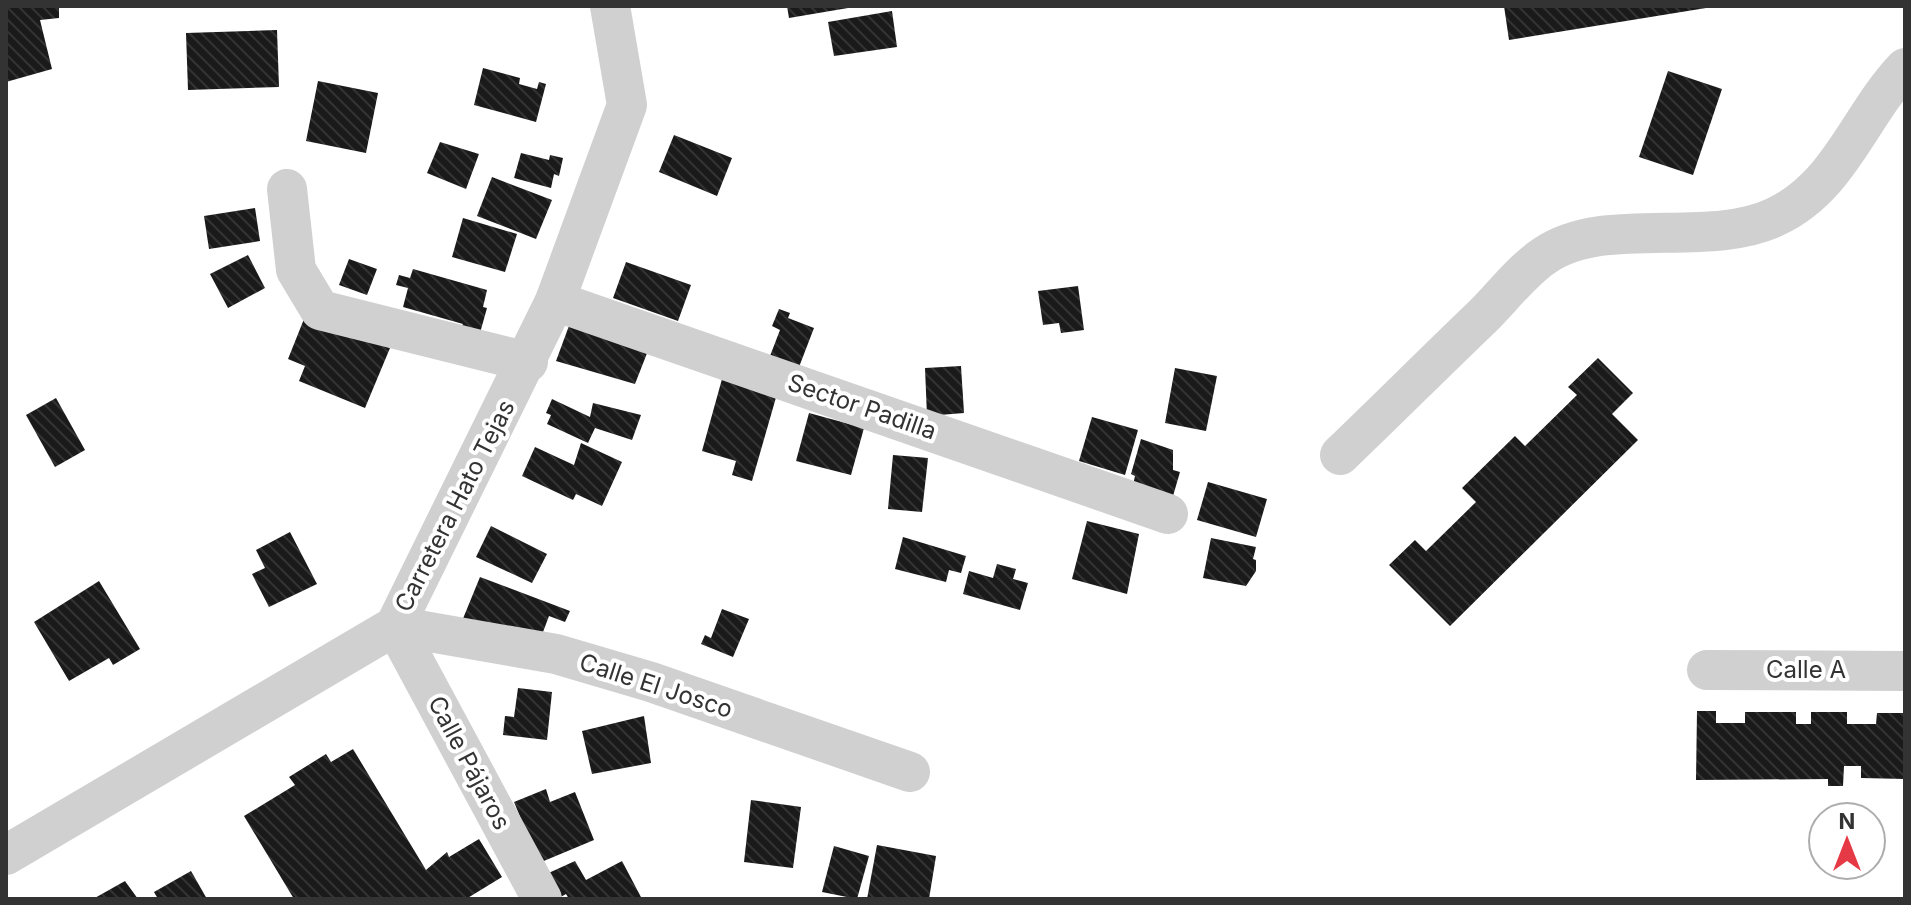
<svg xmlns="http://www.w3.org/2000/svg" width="1911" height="905" font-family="Inter,sans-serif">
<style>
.building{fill:url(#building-back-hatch)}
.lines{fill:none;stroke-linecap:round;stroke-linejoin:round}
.minor{stroke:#d0d0d0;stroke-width:40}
.labels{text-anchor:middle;stroke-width:8;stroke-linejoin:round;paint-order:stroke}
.street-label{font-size:24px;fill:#333;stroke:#fff}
</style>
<defs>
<pattern id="building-back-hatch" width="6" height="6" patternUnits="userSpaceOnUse" patternTransform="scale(2)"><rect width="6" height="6" fill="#1a1a1a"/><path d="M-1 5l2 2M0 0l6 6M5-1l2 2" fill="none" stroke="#333"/></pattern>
</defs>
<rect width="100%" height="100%" fill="#fff"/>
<!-- building -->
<g class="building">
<path d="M 6,6 L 59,6 L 59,18 L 40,20 L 52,69 L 6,82 Z"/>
<path d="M 787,6 L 848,6 L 848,8 L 789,18 Z"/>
<path d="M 1504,6 L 1706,6 L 1706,8 L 1509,40 Z"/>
<path d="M 892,11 L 897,47 L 834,56 L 828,22 Z"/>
<path d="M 277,30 L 279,87 L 188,90 L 186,33 Z"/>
<path d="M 483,68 L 520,78 L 519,84 L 537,89 L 539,82 L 546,84 L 536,122 L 474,105 Z"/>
<path d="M 1668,71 L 1722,89 L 1693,175 L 1639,157 Z"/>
<path d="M 318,81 L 378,93 L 366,153 L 306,141 Z"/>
<path d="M 674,135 L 732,158 L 717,196 L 659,172 Z"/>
<path d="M 440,142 L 479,154 L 466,189 L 427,173 Z"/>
<path d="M 521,153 L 549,160 L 550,155 L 563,158 L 559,176 L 554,174 L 551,188 L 514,178 Z"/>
<path d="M 492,177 L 552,200 L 536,239 L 477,216 Z"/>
<path d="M 255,208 L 260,241 L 209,249 L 204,216 Z"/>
<path d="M 463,218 L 517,234 L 505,272 L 452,257 Z"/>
<path d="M 248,255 L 265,288 L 228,308 L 210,274 Z"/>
<path d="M 349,259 L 377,269 L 367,295 L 339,285 Z"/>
<path d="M 626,262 L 691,285 L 678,321 L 613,298 Z"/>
<path d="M 413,269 L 487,290 L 483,307 L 487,308 L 480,333 L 461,328 L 463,324 L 403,307 L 408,288 L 396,285 L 399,275 L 410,278 Z"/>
<path d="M 1078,286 L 1084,330 L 1061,333 L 1059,323 L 1043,325 L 1038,291 Z"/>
<path d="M 779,309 L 790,313 L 788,318 L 814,328 L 794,380 L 770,356 L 780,330 L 772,326 Z"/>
<path d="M 306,314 L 390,348 L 365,408 L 299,381 L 305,366 L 288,359 Z"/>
<path d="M 573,315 L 651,343 L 635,384 L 556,361 Z"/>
<path d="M 1598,358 L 1633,393 L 1612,414 L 1638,440 L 1450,626 L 1389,565 L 1415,540 L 1426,551 L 1476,502 L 1462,488 L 1515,436 L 1525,446 L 1577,395 L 1568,387 Z"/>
<path d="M 961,366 L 964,413 L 927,416 L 925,368 Z"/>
<path d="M 1175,368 L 1217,376 L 1206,431 L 1165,423 Z"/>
<path d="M 722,379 L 777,394 L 752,481 L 732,475 L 736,461 L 702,451 Z"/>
<path d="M 56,398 L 85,450 L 55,467 L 26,415 Z"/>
<path d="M 552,399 L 590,417 L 593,403 L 641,415 L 632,440 L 595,428 L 588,443 L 547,424 L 551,415 L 546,413 Z"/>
<path d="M 809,413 L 864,428 L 851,475 L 796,461 Z"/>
<path d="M 1092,417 L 1138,430 L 1125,475 L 1079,461 Z"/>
<path d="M 1141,439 L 1173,450 L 1173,470 L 1180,472 L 1173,496 L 1133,485 L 1135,476 L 1131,474 Z"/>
<path d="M 581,443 L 622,462 L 602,506 L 576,494 L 573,500 L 522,476 L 535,447 L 574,465 Z"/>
<path d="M 893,455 L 928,458 L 922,512 L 888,509 Z"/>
<path d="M 1208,482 L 1267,499 L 1256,537 L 1197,520 Z"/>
<path d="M 1087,521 L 1139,534 L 1127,594 L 1072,579 Z"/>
<path d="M 491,526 L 547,554 L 532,583 L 476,557 Z"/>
<path d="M 290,532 L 317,584 L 269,607 L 252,574 L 265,568 L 256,550 Z"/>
<path d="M 903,537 L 966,556 L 961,573 L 949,570 L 946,582 L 895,569 Z"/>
<path d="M 1211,538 L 1256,547 L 1253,559 L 1256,560 L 1256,571 L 1246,586 L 1203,578 Z"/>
<path d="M 997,564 L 1016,569 L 1013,579 L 1028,583 L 1020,610 L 963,594 L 969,571 L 993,578 Z"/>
<path d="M 480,577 L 570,611 L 565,622 L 549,616 L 540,640 L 462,621 Z"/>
<path d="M 99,581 L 140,649 L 113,665 L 109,658 L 69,681 L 34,622 Z"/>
<path d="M 722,609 L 749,619 L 733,657 L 701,644 L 705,635 L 711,638 Z"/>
<path d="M 518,688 L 552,692 L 547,740 L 503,735 L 505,716 L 514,717 Z"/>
<path d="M 1697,711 L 1716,711 L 1716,723 L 1745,723 L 1745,712 L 1796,712 L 1796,724 L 1811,724 L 1811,712 L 1847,712 L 1847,724 L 1876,724 L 1877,713 L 1905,713 L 1905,779 L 1861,778 L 1861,766 L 1844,766 L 1843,786 L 1828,786 L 1828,779 L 1696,780 Z"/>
<path d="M 644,716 L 651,763 L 592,774 L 582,731 Z"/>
<path d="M 353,749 L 426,870 L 447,852 L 449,857 L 479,839 L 502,877 L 466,899 L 294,899 L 244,816 L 295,785 L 289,777 L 326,754 L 331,762 Z"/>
<path d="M 546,789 L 550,802 L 575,792 L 594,840 L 539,863 L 514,802 Z"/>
<path d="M 751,800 L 801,807 L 793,868 L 744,862 Z"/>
<path d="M 877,845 L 936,856 L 929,899 L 867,899 Z"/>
<path d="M 834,846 L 869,856 L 857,899 L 822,892 Z"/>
<path d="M 575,861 L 586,880 L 622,861 L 642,899 L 569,899 L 566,894 L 557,899 L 542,876 Z"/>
<path d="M 191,871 L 207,899 L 158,899 L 154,892 Z"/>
<path d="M 125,881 L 138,899 L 93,899 Z"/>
</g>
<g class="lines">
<!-- minor -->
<g class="minor">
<path d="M 287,189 L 296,270 L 320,310 L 528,362"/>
<path d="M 555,301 L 1168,514"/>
<path d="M 1340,455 C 1388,409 1435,362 1483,316 C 1502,297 1522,271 1544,256 C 1605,214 1707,249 1775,217 C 1840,187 1859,116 1905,68"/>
<path d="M 395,626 L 556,654 L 651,682 L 910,772"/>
<path d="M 395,626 L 542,899"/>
<path d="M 1707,670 L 1905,671"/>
<path d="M 6,855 L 395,626 L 555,301 L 627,105 L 610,6"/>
</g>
</g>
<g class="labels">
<!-- street labels -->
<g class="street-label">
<text transform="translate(862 407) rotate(19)" y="8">Sector Padilla</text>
<text transform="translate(455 506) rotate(-63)" y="8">Carretera Hato Tejas</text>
<text x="1806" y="678">Calle A</text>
<text transform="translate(656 686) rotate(18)" y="8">Calle El Josco</text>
<text transform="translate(469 763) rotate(62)" y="8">Calle Pájaros</text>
</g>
</g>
<!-- border -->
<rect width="1911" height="905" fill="none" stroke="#333333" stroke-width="16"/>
<!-- north arrow -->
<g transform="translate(1847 841)"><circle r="38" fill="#ffffff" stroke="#adadad" stroke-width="2"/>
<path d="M0-6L14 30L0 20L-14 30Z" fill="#e63946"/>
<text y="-12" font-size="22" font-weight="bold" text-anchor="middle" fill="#333333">N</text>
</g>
</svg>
